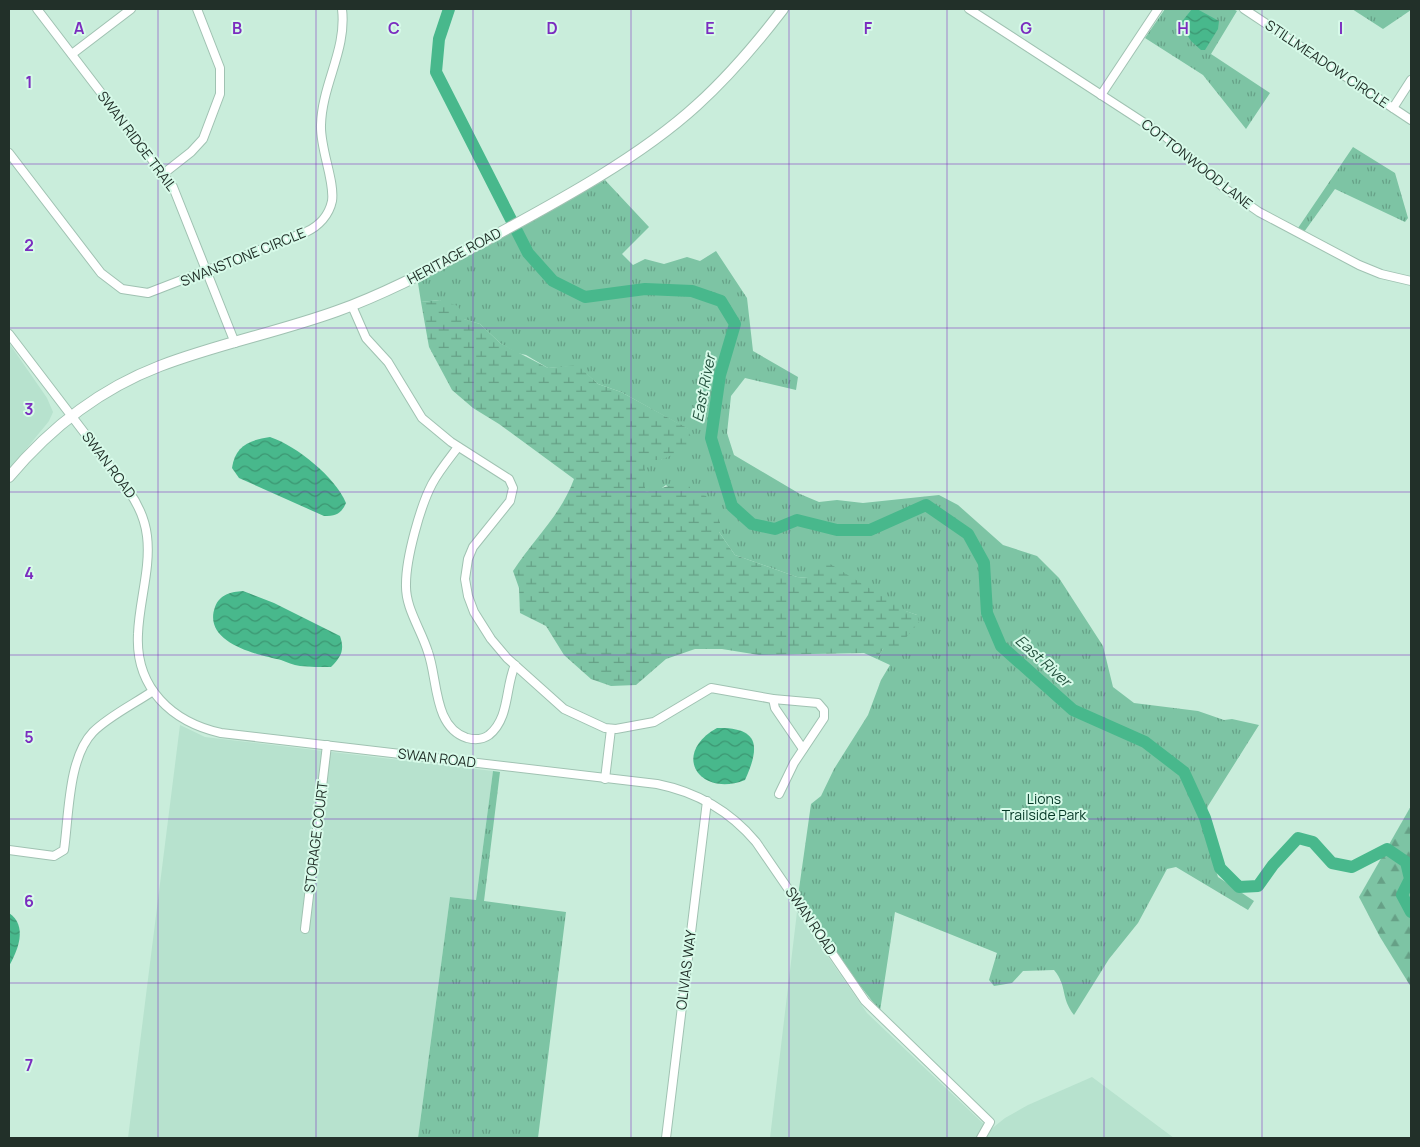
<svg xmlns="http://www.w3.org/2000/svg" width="1420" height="1147" font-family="Manrope,sans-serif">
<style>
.built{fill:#b7e2ce}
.grass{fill:url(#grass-tufts)}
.forest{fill:url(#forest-firs)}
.wetland{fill:url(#wetland-marsh)}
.water{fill:url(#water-waves)}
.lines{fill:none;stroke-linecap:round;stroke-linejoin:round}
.river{stroke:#48b88c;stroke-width:12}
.minor-casing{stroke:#a0c2b2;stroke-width:10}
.major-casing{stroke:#a0c2b2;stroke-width:12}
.minor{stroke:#fff;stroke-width:8}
.major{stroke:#fff;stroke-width:10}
.grid{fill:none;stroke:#7b2cbf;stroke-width:1;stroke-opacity:0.55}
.labels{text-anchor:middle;stroke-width:4;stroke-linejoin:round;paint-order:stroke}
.street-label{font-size:14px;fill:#223029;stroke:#d7fae9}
.park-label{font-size:14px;fill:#043725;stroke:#d7fae9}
.water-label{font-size:15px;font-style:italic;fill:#23503d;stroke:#d7fae9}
.grid-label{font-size:16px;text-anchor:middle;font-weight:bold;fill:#7b2cbf;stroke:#d7fae9;stroke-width:4;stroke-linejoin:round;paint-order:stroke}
</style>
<defs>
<pattern id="grass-tufts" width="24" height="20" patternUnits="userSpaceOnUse" patternTransform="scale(1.25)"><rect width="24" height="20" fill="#7dc4a4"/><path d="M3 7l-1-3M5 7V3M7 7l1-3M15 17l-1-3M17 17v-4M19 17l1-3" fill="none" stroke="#66a086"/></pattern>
<pattern id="forest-firs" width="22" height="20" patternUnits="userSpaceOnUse" patternTransform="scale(1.25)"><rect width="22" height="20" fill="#7dc4a4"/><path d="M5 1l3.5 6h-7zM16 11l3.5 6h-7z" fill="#66a086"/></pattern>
<pattern id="wetland-marsh" width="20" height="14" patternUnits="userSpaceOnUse" patternTransform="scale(1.25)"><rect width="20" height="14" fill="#7dc4a4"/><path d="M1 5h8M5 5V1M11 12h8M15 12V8" fill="none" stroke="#66a086"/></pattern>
<pattern id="water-waves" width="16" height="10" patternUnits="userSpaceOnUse" patternTransform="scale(1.25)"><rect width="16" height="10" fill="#48b88c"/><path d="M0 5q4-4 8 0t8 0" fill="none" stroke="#3c9672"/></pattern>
</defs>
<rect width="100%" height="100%" fill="#c9eddb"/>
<!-- built -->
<g class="built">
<path d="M 9,343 L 47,398 L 53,412 L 49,421 L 9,470 Z"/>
<path d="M 180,725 L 205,737 L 493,771 L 476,900 L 450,897 L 418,1138 L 128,1138 Z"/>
<path d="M 797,912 L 867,1013 L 990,1130 L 1005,1118 L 1028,1105 L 1092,1077 L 1174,1138 L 770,1138 Z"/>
</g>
<!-- grass -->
<g class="grass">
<path d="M 1165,9 L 1233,9 L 1237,11 L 1211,54 L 1270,93 L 1246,129 L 1203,75 L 1145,38 Z"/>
<path d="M 1352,9 L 1411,9 L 1411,10 L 1383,29 Z"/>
<path d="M 1353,147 L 1395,173 L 1408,218 L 1405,222 L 1335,189 L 1304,232 L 1298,228 Z"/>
<path d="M 605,180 L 649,227 L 622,254 L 633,265 L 645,259 L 664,264 L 687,257 L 700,261 L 716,251 L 747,298 L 753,351 L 798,377 L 796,390 L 745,378 L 731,396 L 727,433 L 734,455 L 800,494 L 819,502 L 837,500 L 863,503 L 939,495 L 958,505 L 1003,545 L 1037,556 L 1059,578 L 1103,646 L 1113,687 L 1134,703 L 1198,711 L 1224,720 L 1232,719 L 1259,725 L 1208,806 L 1202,827 L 1218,877 L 1254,901 L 1248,910 L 1176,867 L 1167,869 L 1138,923 L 1109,959 L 1074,1015 C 1060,997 1068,987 1054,970 L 1023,971 L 1012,983 L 994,986 L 989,980 L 997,953 L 895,912 L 880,1011 L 858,983 L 798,896 L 811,804 L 821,796 L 834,769 L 868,715 L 881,680 L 890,665 L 877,659 L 883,649 L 917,615 L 808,578 L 797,577 L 735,555 L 719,532 L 666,485 L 659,490 L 645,492 L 645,460 L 661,460 L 688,429 L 621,392 L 598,384 L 578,366 L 548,368 L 526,355 L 517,353 L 500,343 L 480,324 L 463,319 L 440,300 L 421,302 L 418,283 Z"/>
<path d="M 493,771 L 500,772 L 484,901 L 566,912 L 538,1138 L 418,1138 L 450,897 L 476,900 Z"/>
</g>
<!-- forest -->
<path class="forest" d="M 1411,806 L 1411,987 L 1380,937 L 1359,897 Z"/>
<!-- wetland -->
<path class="wetland" d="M 440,300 L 458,306 L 464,319 L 480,324 L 500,343 L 548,368 L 578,365 L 598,384 L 621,392 L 689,429 L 692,446 L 661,460 L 645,460 L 645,492 L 689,481 L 690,489 L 706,496 L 720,522 L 719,532 L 735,555 L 797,577 L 808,578 L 827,562 L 906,611 L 917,615 L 919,622 L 899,646 L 883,649 L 877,659 L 864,653 L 759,655 L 722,649 L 695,649 L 666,659 L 636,685 L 611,686 L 591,679 L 564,655 L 546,626 L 520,613 L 519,588 L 513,571 C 533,540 561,515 574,479 L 499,424 L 473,408 L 452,390 L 429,347 L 421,302 Z"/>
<!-- water -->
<g class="water">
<path d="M 1192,9 L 1197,9 L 1219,21 L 1218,29 L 1205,50 L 1201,50 L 1191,41 L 1180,24 Z"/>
<path d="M 270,437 C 297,446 335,477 346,503 C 341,514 336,516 324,516 L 239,478 L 232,468 C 235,446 249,440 270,437 Z"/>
<path d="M 243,591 L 274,603 L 340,636 C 345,650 341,657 331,667 C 320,667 310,667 300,666 C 293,665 287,662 281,660 C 258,655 202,643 215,607 C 220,594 231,592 243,591 Z"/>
<path d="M 717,728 C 760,727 760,747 745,780 C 700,798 670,754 717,728 Z"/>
<path d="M 9,913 C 28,926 18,950 9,966 Z"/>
</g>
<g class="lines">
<!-- river -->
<path class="river" d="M 449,9 L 439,39 L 436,72 L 528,253 L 553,281 L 585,297 L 645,289 L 692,291 L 721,301 L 735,324 L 720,375 L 711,438 L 732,506 L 752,524 L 775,529 L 797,520 L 837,530 L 870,530 L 926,505 L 968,534 L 984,563 L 987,613 L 1001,646 L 1073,710 L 1145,742 L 1184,772 L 1205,818 L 1220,868 L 1239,887 L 1258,886 L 1273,865 L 1298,838 L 1313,842 L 1332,863 L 1352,867 L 1387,849 L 1406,862 L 1410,879 L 1402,895 L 1411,912"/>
<defs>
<g id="minor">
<path d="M 37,9 L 173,187 L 235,343"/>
<path d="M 969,9 L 1166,137 L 1223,187 L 1259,212 L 1359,265 L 1381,274 L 1411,281"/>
<path d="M 1244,9 L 1411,120"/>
<path d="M 72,54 L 131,9"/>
<path d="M 1101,95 L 1158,9"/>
<path d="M 1393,108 L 1411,80"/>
<path d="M 9,153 L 101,273 L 122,289 L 148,293 L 306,232 C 319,226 329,215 332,201 C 335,181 320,149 321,125 C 322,84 347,50 342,9"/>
<path d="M 163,174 L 191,152 L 203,139 L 220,94 L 220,68 L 197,9"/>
<path d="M 352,306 L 366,338 L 388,362 L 422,418 L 451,442 L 509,479 L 513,488 L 510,501 L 473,547 L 468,559 L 465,579 L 468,596 L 474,612 L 491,639 L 507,658 L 564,709 L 605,728 L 616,729 L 654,722 L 711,688 L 773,699 L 818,703 L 824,710 L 824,718 L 794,763 L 779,794"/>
<path d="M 9,334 L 128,490 C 138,504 145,519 147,536 C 151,568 139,602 138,634 C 135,688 172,722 221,733 L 657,784 C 697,792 730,811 756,842 L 865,1001 L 990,1122 L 981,1138"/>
<path d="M 458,447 C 449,459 439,471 432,484 C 420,507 406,558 406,584 C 405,608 421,629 428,652 C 438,679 433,727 467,738 C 475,740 482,740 489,735 C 510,718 505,687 515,665"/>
<path d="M 773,699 L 775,708 L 803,749"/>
<path d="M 605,779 L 611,729"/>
<path d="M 9,850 L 54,856 L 64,850 C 69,815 68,758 93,732 C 109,716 134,704 153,691"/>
<path d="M 305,929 L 327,745"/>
<path d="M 666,1138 L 707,801"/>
</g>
<path id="major" d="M 9,477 C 50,428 100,389 160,366 C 217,344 279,332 337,311 C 387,293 435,267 483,242 C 553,204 638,159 697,105 C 729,76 757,43 783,9"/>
</defs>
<!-- minor casing -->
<use href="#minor" class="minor-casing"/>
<!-- major casing -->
<use href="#major" class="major-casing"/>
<!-- minor -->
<use href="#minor" class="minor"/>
<!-- major -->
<use href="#major" class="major"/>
</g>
<!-- grid -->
<path class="grid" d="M 158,9 L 158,1138M 316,9 L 316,1138M 473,9 L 473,1138M 631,9 L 631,1138M 789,9 L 789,1138M 947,9 L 947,1138M 1104,9 L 1104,1138M 1262,9 L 1262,1138M 9,164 L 1411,164M 9,328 L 1411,328M 9,492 L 1411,492M 9,655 L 1411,655M 9,819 L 1411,819M 9,983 L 1411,983"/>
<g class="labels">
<!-- street labels -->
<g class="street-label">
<text transform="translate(1327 64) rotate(34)" y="5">STILLMEADOW CIRCLE</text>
<text transform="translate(137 141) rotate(53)" y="5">SWAN RIDGE TRAIL</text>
<text transform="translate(1197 164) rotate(38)" y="5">COTTONWOOD LANE</text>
<text transform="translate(454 256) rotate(-28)" y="5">HERITAGE ROAD</text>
<text transform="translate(243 257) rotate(-22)" y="5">SWANSTONE CIRCLE</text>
<text transform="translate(109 465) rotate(53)" y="5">SWAN ROAD</text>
<text transform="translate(437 758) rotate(7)" y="5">SWAN ROAD</text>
<text transform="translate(316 837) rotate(-83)" y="5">STORAGE COURT</text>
<text transform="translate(811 921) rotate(56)" y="5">SWAN ROAD</text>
<text transform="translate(686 970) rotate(-83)" y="5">OLIVIAS WAY</text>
</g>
<!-- park labels -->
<g class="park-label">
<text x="1044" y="804">Lions<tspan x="1044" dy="16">Trailside Park</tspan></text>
</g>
<!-- water labels -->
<g class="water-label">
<text transform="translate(704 388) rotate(-79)" y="5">East River</text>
<text transform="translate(1043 661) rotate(42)" y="5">East River</text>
</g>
</g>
<g class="grid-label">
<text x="79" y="34">A</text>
<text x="237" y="34">B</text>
<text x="394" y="34">C</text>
<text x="552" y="34">D</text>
<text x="710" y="34">E</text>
<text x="868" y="34">F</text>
<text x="1026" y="34">G</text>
<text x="1183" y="34">H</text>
<text x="1341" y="34">I</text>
<text x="29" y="88">1</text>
<text x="29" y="251">2</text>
<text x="29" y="415">3</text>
<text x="29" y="579">4</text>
<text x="29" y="743">5</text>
<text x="29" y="907">6</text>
<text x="29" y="1071">7</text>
</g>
<!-- border -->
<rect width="1420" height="1147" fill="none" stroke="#223029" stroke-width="20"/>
</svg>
